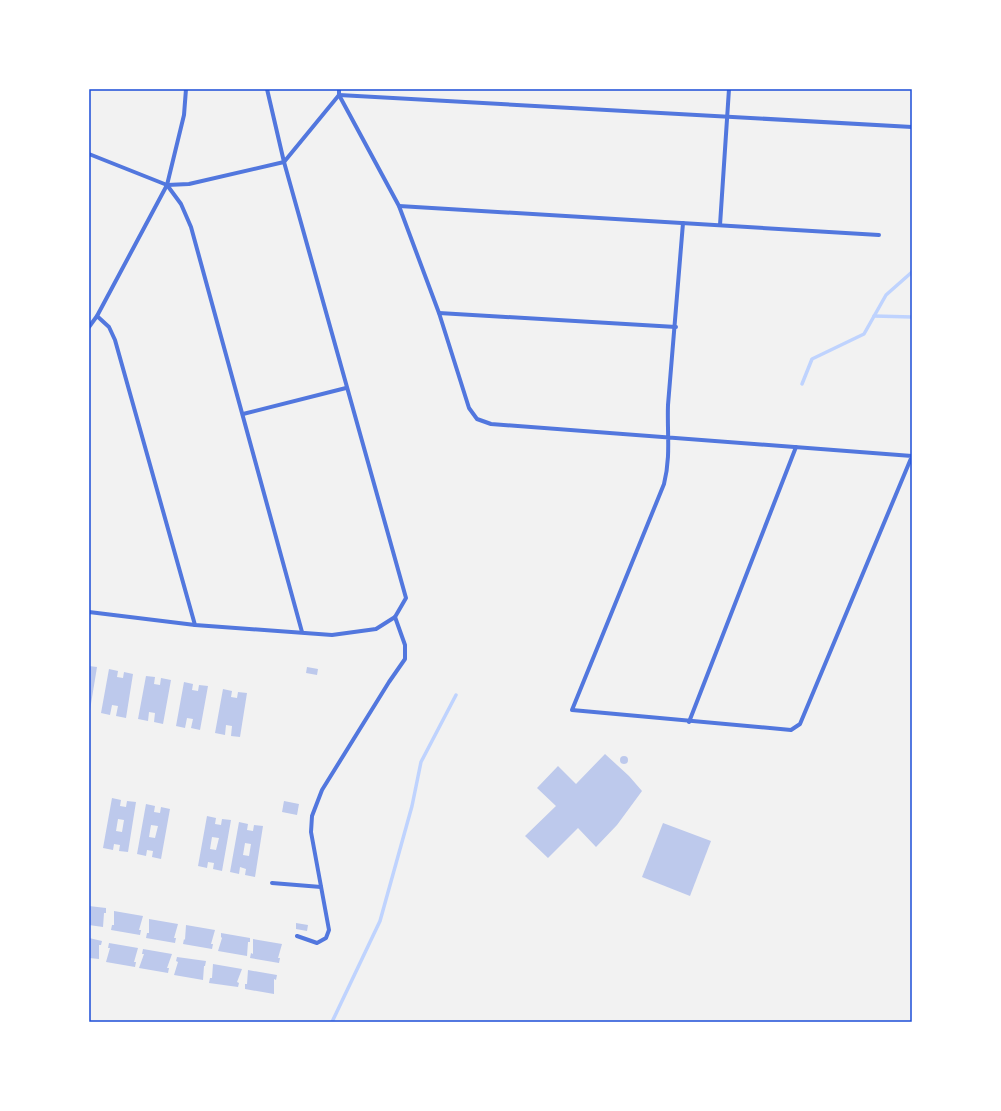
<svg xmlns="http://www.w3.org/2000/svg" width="1001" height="1111" font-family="'Roboto Condensed',sans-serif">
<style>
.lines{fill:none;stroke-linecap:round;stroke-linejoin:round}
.stream{stroke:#bfd3fe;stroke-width:3.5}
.building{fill:#bdc9ec;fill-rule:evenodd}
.minor{stroke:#5277de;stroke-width:4}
.neatline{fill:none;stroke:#1d4ed8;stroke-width:1.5}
</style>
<rect width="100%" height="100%" fill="#f2f2f2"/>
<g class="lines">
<!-- stream -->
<g class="stream">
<path d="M 874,316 L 912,317"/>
<path d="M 802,384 L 812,359 L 864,334 L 886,295 L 912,272"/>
<path d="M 332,1022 L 380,921 L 412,806 L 421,762 L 456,695"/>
</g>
</g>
<!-- building -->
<g class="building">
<path d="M 89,666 L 97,667 L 90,710 L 89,710 Z"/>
<path d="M 307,667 L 318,669 L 317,675 L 306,673 Z"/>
<path d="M 109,669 L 118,671 L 117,677 L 123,678 L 124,672 L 133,674 L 126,718 L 116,716 L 118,706 L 112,705 L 110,715 L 101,713 Z"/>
<path d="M 146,676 L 155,677 L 154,684 L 160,685 L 161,678 L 171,680 L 163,724 L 154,722 L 155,713 L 149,712 L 148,721 L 138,719 Z"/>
<path d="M 184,682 L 193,684 L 192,690 L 198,691 L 199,685 L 208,686 L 200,730 L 191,728 L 193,719 L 187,718 L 185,728 L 176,726 Z"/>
<path d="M 223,689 L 232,691 L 231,697 L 237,698 L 238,692 L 247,693 L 240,737 L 231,736 L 232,726 L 226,725 L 225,735 L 215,733 Z"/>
<path d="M 605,754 L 629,776 L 642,791 L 617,825 L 596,847 L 578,828 L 548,858 L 525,836 L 556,806 L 537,788 L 558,766 L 576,784 Z"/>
<circle cx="624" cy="760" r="4"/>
<path d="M 112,798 L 121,800 L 120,806 L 126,807 L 127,801 L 136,802 L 128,852 L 119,851 L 120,845 L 114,844 L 113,850 L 103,848 ZM 118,819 L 124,820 L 122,832 L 116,831 Z"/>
<path d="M 284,801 L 299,804 L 297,815 L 282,812 Z"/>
<path d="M 146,804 L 155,806 L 154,812 L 160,813 L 161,807 L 170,809 L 161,859 L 152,857 L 153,851 L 147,850 L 146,856 L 137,854 ZM 151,825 L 158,826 L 155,838 L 149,837 Z"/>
<path d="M 207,816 L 216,818 L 215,824 L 221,825 L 222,819 L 231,820 L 222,871 L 213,869 L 214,863 L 208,862 L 207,868 L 198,866 ZM 212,837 L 219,838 L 216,850 L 210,849 Z"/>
<path d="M 239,822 L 248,824 L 247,830 L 253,831 L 254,825 L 263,826 L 255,877 L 245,875 L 246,869 L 240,867 L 239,874 L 230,872 ZM 245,843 L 251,844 L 249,856 L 243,855 Z"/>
<path d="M 663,823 L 711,841 L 690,896 L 642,877 Z"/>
<path d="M 89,906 L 106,908 L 106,913 L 104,913 L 103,927 L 89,925 Z"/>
<path d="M 114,911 L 143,916 L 139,930 L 141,930 L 140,935 L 111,930 L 112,925 L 114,925 Z"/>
<path d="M 149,919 L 178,924 L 174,938 L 176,938 L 175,943 L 146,938 L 147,933 L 149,933 Z"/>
<path d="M 296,923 L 308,925 L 307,931 L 296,929 Z"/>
<path d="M 186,925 L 215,930 L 211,944 L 213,944 L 212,949 L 183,944 L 184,939 L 185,940 Z"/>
<path d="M 221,933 L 250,938 L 250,942 L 248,942 L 247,956 L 218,951 L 222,938 L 221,937 Z"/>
<path d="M 89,938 L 102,941 L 101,945 L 99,945 L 99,959 L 89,958 Z"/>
<path d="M 253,939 L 282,944 L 278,958 L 280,958 L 279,963 L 250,958 L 251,953 L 253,954 Z"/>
<path d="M 109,943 L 138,948 L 134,962 L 136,962 L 135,967 L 106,962 L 110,948 L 108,948 Z"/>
<path d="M 143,949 L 172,954 L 167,968 L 169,968 L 168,973 L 139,968 L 144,954 L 142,954 Z"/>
<path d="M 177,957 L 206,961 L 205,966 L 204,966 L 203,980 L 174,975 L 178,962 L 176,961 Z"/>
<path d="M 213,964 L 242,969 L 237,982 L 239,983 L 238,987 L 209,983 L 210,978 L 212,978 Z"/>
<path d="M 248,970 L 277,975 L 276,980 L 274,979 L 274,994 L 245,989 L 245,984 L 247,984 Z"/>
</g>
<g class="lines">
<!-- minor -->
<g class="minor">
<path d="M 339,89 L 339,95 L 399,206 L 439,313 L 469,408 L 477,419 L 491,424 L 912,456 L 800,724 L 791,730 L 572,710 L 664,484 C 671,456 667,434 668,405 L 683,223"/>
<path d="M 89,154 L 167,185 L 189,184 L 284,162 L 339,95 L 912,127"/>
<path d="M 167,185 L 181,204 L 191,227 L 302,632"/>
<path d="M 399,206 L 879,235"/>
<path d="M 720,225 L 729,89"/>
<path d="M 439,313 L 676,327"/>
<path d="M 97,316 L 109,327 L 115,340 L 195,625"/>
<path d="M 89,327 L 97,316 L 167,185 L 184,115 L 186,89"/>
<path d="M 243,414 L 346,388"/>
<path d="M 89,612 L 195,625 L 332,635 L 376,629 L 395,617 L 406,598 L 284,162 L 267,89"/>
<path d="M 689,722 L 796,447"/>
<path d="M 272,883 L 321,887"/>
<path d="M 297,936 L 317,943 L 326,938 L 329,930 L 311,832 L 312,816 L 322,790 L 389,682 L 405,659 L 405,645 L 395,617"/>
</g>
</g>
<!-- border -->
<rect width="1001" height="1111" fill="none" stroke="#ffffff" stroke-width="180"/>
<rect x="90" y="90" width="821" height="931" class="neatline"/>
</svg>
